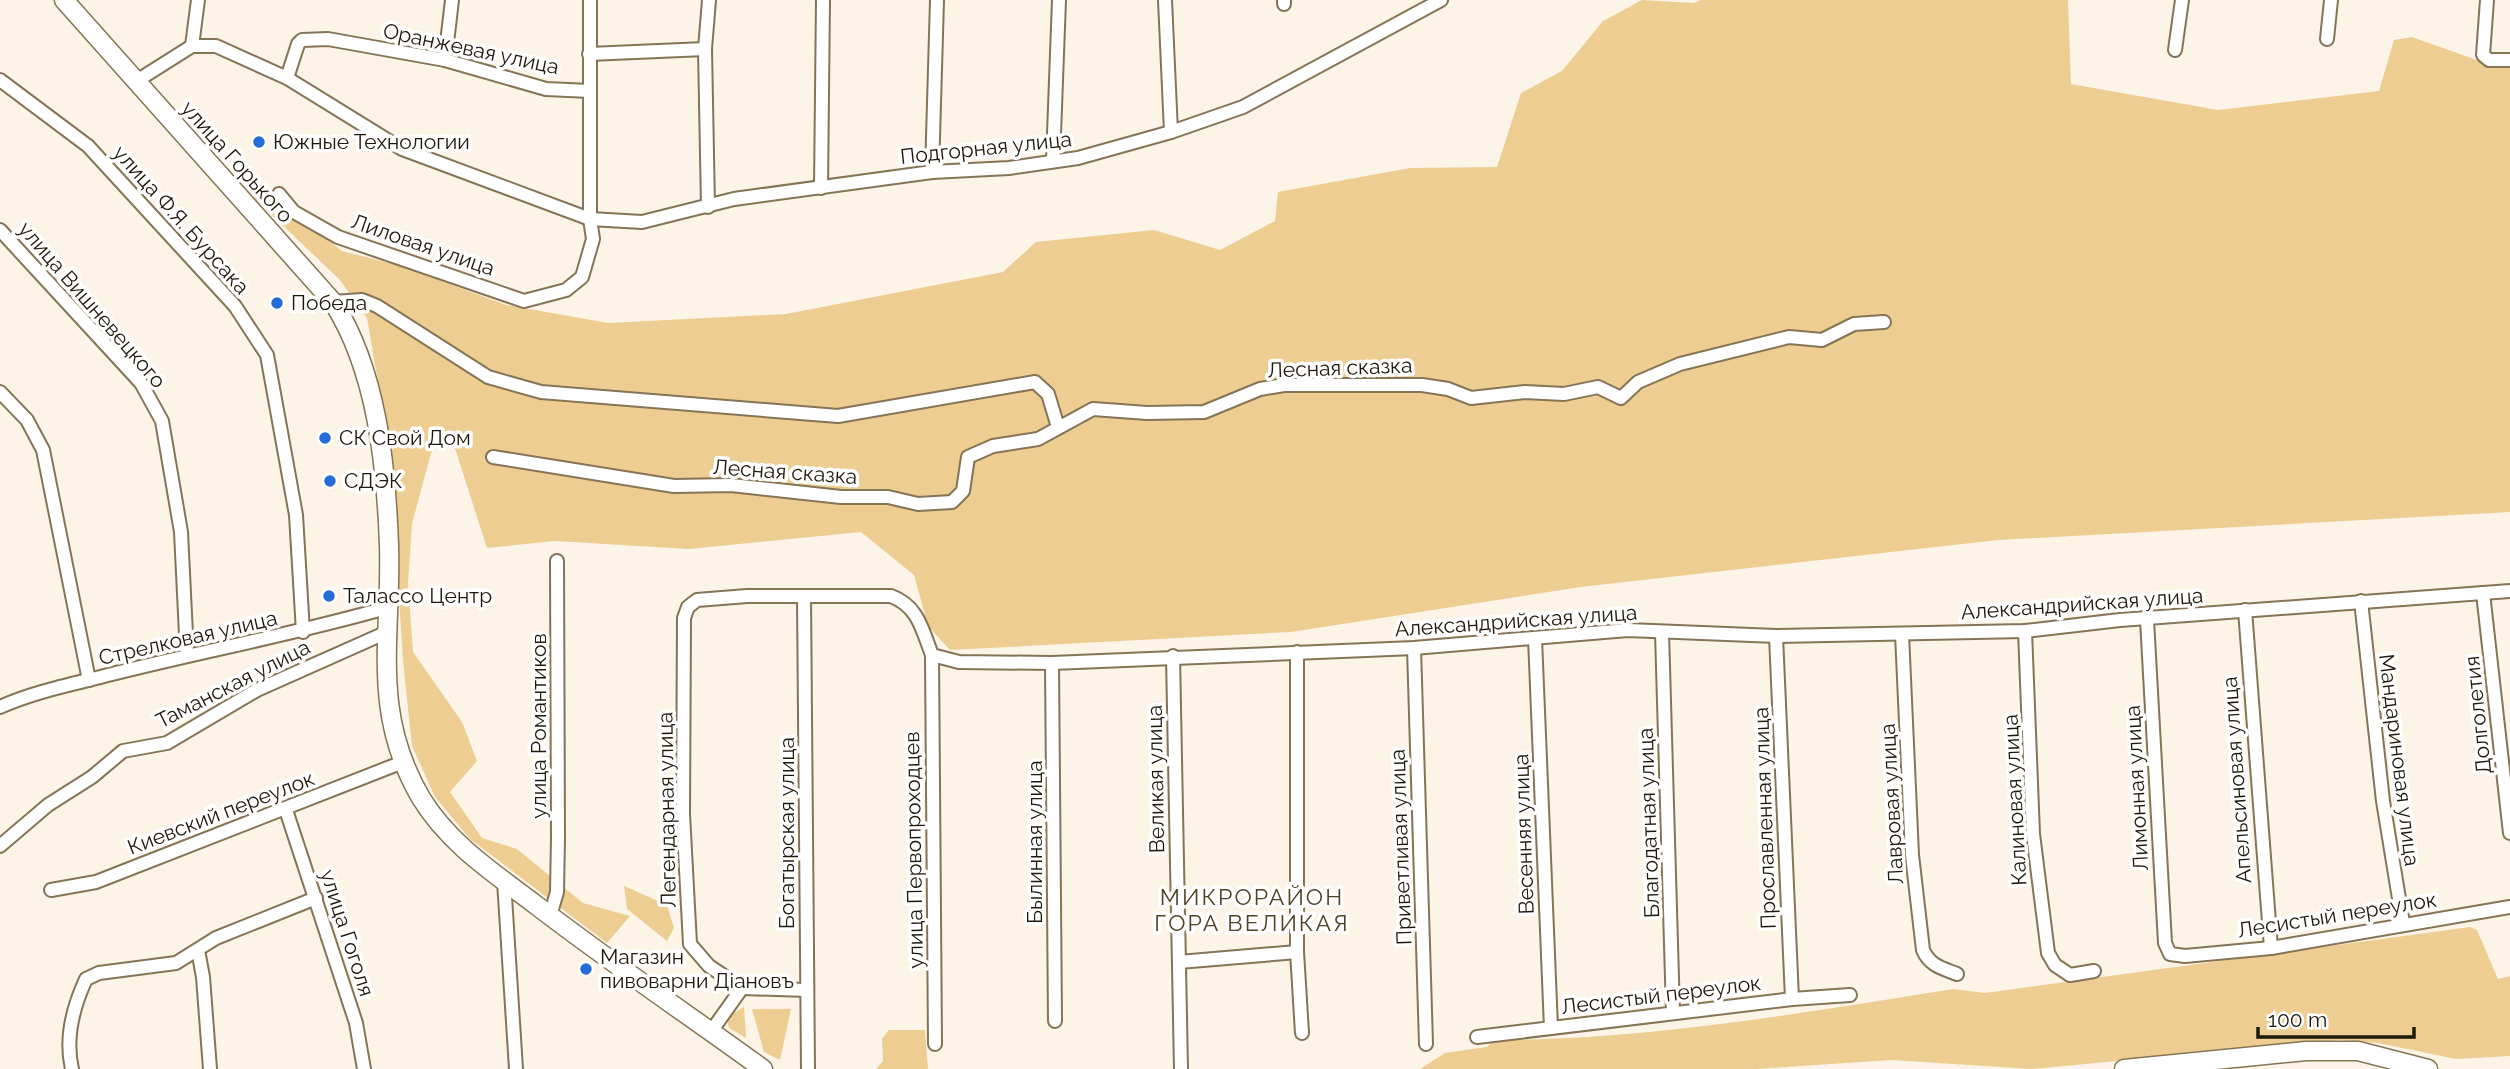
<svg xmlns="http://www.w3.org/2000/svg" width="2510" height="1069" font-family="Raleway,sans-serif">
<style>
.green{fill:#edcd92}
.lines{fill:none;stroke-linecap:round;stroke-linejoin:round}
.street-casing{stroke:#857455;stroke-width:16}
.secondary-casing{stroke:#857455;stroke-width:21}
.street{stroke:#fff;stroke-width:12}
.secondary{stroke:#fff;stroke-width:18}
.poi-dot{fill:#276bd8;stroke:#fff;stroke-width:2.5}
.labels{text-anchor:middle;stroke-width:7;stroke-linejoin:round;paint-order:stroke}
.street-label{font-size:21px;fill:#1e180b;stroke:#fff}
.poi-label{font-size:21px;fill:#1e180b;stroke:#fff;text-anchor:start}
.neighbourhood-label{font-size:23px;letter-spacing:2px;fill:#504123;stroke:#fff}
</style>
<rect width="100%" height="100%" fill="#fcf4e7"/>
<!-- green -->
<g class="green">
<path d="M 1642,0 L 1694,3 L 1701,0 L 2068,0 L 2071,84 L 2218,110 L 2379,91 L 2394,40 L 2412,37 L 2499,68 L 2510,67 L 2510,512 L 1998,540 L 1581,587 L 1291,632 L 950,650 L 928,626 L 914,575 L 861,532 L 689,549 L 555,541 L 487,548 L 452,439 L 434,442 L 412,524 L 408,583 L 413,652 L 462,722 L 477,761 L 450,792 L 482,838 L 517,849 L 583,903 L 630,916 L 607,943 L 470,839 L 435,797 L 412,746 L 403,661 L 390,452 L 367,318 L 340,280 L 253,197 L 260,188 L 342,251 L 401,266 L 506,305 L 608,323 L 786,314 L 1003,272 L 1036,242 L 1154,230 L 1220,250 L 1275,221 L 1278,192 L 1410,168 L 1497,167 L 1521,93 L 1562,71 L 1603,21 Z"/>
<path d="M 624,886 L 667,905 L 674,928 L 667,941 L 627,909 Z"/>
<path d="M 2470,927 L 2477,930 L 2498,979 L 2510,976 L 2510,1056 L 2456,1059 L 2378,1043 L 2339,1040 L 2032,1069 L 1891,1060 L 1756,1069 L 1420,1069 L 1445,1053 L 1487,1047 L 1494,1040 C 1649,1040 1801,1013 1953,989 L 1985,993 Z"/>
<path d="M 744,1007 L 746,1038 L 729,1028 L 727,1017 Z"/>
<path d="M 752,1009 L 791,1009 L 780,1060 L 764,1052 Z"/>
<path d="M 889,1030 L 925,1030 L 928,1069 L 876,1069 L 883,1061 L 882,1039 Z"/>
</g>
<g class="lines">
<defs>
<g id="street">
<path d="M 1165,0 L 1171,132"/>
<path d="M 2487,0 L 2483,55 L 2489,60 L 2510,60"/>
<path d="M 1284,4 L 1284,0"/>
<path d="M 2327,39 L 2331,0"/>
<path d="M 192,46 L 198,0"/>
<path d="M 2175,50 L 2182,0"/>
<path d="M 589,54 L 705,49"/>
<path d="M 445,60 L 452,0"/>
<path d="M 287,78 L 298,44 L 302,40 L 328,39 L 445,60 L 546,89 L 590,91"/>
<path d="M 0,80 L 88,146 L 235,306 L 267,355 L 296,515 L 303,632"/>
<path d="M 135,82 L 192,46 L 216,46 L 287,78 L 402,149 L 590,219 L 642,222 L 734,199 L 932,172 L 1009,168 L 1078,158 L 1171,132 L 1243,107 L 1441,0"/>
<path d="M 1053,161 L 1059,0"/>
<path d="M 932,172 L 937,0"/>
<path d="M 821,188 L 823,0"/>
<path d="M 279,194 L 294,212 L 338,237 L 524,301 L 566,290 L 582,277 L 593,239 L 590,219 L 590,0"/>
<path d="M 708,207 L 705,49 L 709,0"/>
<path d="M 0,230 L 141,383 L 162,421 L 181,532 L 187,655"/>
<path d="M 333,302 L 362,300 L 377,306 L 488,377 L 541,392 L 838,416 L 1035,382 L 1048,394 L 1058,427"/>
<path d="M 0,392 L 27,420 L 43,450 L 89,680"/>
<path d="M 493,457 L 674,486 L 731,485 L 841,497 L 888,497 L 918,504 L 952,502 L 963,491 L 968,457 L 993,446 L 1038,439 L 1093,409 L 1147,413 L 1204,412 L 1260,389 L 1284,385 L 1422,385 L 1448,389 L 1471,398 L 1525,392 L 1564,394 L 1598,387 L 1621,398 L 1638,382 L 1680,364 L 1789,337 L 1822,340 L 1854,324 L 1884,322"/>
<path d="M 2483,593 L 2510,833"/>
<path d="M 804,597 L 808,1069"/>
<path d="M 2361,601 L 2383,801 L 2403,923"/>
<path d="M 2245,610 L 2271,948"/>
<path d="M 2147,620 L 2165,943 L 2170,954 L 2185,956 L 2271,948 L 2510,907"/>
<path d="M 2025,631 L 2033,834 L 2048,953 L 2055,965 L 2070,975 L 2094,971"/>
<path d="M 1662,632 L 1673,1013"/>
<path d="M 1902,634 L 1912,855 L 1923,950 C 1930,966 1942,968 1957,974"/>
<path d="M 1776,636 L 1792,999"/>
<path d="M 1535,638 L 1551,1028"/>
<path d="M 1414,648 L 1426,1044"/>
<path d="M 1297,652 L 1297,952 L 1302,1033"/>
<path d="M 932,655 L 935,1044"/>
<path d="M 1173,656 L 1181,1069"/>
<path d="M 1052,663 L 1055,1021"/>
<path d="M 0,707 C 36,691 74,684 112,674 C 203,651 295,634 386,608"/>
<path d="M 286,810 L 356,1023 L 364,1069"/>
<path d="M 0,846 L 48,805 L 92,777 L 123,751 L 167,743 L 257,690 L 385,633"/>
<path d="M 504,881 L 516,1069"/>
<path d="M 51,890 L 96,882 L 403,762"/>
<path d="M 550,916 L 557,892 L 558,838 L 557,561"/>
<path d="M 198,950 L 203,977 L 210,1069"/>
<path d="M 1179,962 L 1297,952"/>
<path d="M 742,988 L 709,966 L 690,944 L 683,814 L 684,618 L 688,607 L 697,600 L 747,596 L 891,596 C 918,606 922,629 932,655 L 959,662 L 1052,663 L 1414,648 L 1628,630 L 1776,636 L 2025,631 L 2120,620 L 2510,591"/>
<path d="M 742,988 L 807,990"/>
<path d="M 710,1033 L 742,988"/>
<path d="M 1477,1037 L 1792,999 L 1850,995"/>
<path d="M 72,1069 C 65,1039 73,1007 86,979 L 99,973 L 176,963 L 216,938 L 316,898"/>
</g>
<g id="secondary">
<path d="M 64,0 L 333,302 C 377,371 386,464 389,545 C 392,638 370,711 421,798 C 449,844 494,873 536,905 C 610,962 687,1014 763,1069"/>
<path d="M 2124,1069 L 2306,1051 L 2358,1051 L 2428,1069"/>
</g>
</defs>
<!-- street casing -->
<use href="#street" class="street-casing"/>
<!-- secondary casing -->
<use href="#secondary" class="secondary-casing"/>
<!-- street -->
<use href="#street" class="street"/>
<!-- secondary -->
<use href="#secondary" class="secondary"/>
</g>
<!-- markers -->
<g class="poi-dot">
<circle cx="259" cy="142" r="7"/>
<circle cx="277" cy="303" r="7"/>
<circle cx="325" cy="438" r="7"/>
<circle cx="330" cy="481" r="7"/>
<circle cx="329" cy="596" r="7"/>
<circle cx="586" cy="969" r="7"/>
</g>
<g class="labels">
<!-- street labels -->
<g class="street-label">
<text transform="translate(471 49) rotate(12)" y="7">Оранжевая улица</text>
<text transform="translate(986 148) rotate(-6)" y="7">Подгорная улица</text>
<text transform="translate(237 162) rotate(48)" y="7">улица Горького</text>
<text transform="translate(181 220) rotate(48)" y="7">улица Ф.Я. Бурсака</text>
<text transform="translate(423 245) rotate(19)" y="7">Лиловая улица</text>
<text transform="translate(92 305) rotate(49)" y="7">улица Вишневецкого</text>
<text transform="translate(1340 368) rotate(-2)" y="7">Лесная сказка</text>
<text transform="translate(785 472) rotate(4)" y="7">Лесная сказка</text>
<text transform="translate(2082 604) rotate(-4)" y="7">Александрийская улица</text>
<text transform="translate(1516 621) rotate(-4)" y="7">Александрийская улица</text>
<text transform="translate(188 638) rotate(-13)" y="7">Стрелковая улица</text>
<text transform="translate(233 684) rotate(-27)" y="7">Таманская улица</text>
<text transform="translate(2478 715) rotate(-96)" y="7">Долголетия</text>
<text transform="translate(539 726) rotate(-90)" y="7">улица Романтиков</text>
<text transform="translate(2399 760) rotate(83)" y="7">Мандариновая улица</text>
<text transform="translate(1156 779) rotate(-91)" y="7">Великая улица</text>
<text transform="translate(2237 780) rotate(-94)" y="7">Апельсиновая улица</text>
<text transform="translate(2137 788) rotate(-93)" y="7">Лимонная улица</text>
<text transform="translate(2015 800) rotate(-93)" y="7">Калиновая улица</text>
<text transform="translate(1892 804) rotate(-93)" y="7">Лавровая улица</text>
<text transform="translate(667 810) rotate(-91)" y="7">Легендарная улица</text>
<text transform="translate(221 813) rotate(-21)" y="7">Киевский переулок</text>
<text transform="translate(1765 818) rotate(-92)" y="7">Прославленная улица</text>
<text transform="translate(1649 823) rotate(-92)" y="7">Благодатная улица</text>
<text transform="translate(787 833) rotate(-90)" y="7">Богатырская улица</text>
<text transform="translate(1524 834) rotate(-92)" y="7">Весенняя улица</text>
<text transform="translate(1035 842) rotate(-90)" y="7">Былинная улица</text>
<text transform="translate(1401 847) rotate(-92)" y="7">Приветливая улица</text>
<text transform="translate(914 850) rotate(-91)" y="7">улица Первопроходцев</text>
<text transform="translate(2337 915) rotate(-9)" y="7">Лесистый переулок</text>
<text transform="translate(347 933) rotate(72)" y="7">улица Гоголя</text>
<text transform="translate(1661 995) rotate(-7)" y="7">Лесистый переулок</text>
</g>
<!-- poi labels -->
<g class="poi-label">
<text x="273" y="149">Южные Технологии</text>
<text x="291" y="310">Победа</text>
<text x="339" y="445">СК Свой Дом</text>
<text x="344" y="488">СДЭК</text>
<text x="343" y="603">Талассо Центр</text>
<text x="600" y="964">Магазин<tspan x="600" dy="24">пивоварни Дiановъ</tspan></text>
</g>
<!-- neighbourhood labels -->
<g class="neighbourhood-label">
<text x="1252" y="905">МИКРОРАЙОН<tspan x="1252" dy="26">ГОРА ВЕЛИКАЯ</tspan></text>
</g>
</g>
<!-- scale -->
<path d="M2258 1027v10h156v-10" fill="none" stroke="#1e180b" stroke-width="3.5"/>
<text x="2268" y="1027" font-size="21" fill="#1e180b" stroke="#ffffff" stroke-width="5" paint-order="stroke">100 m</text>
</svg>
